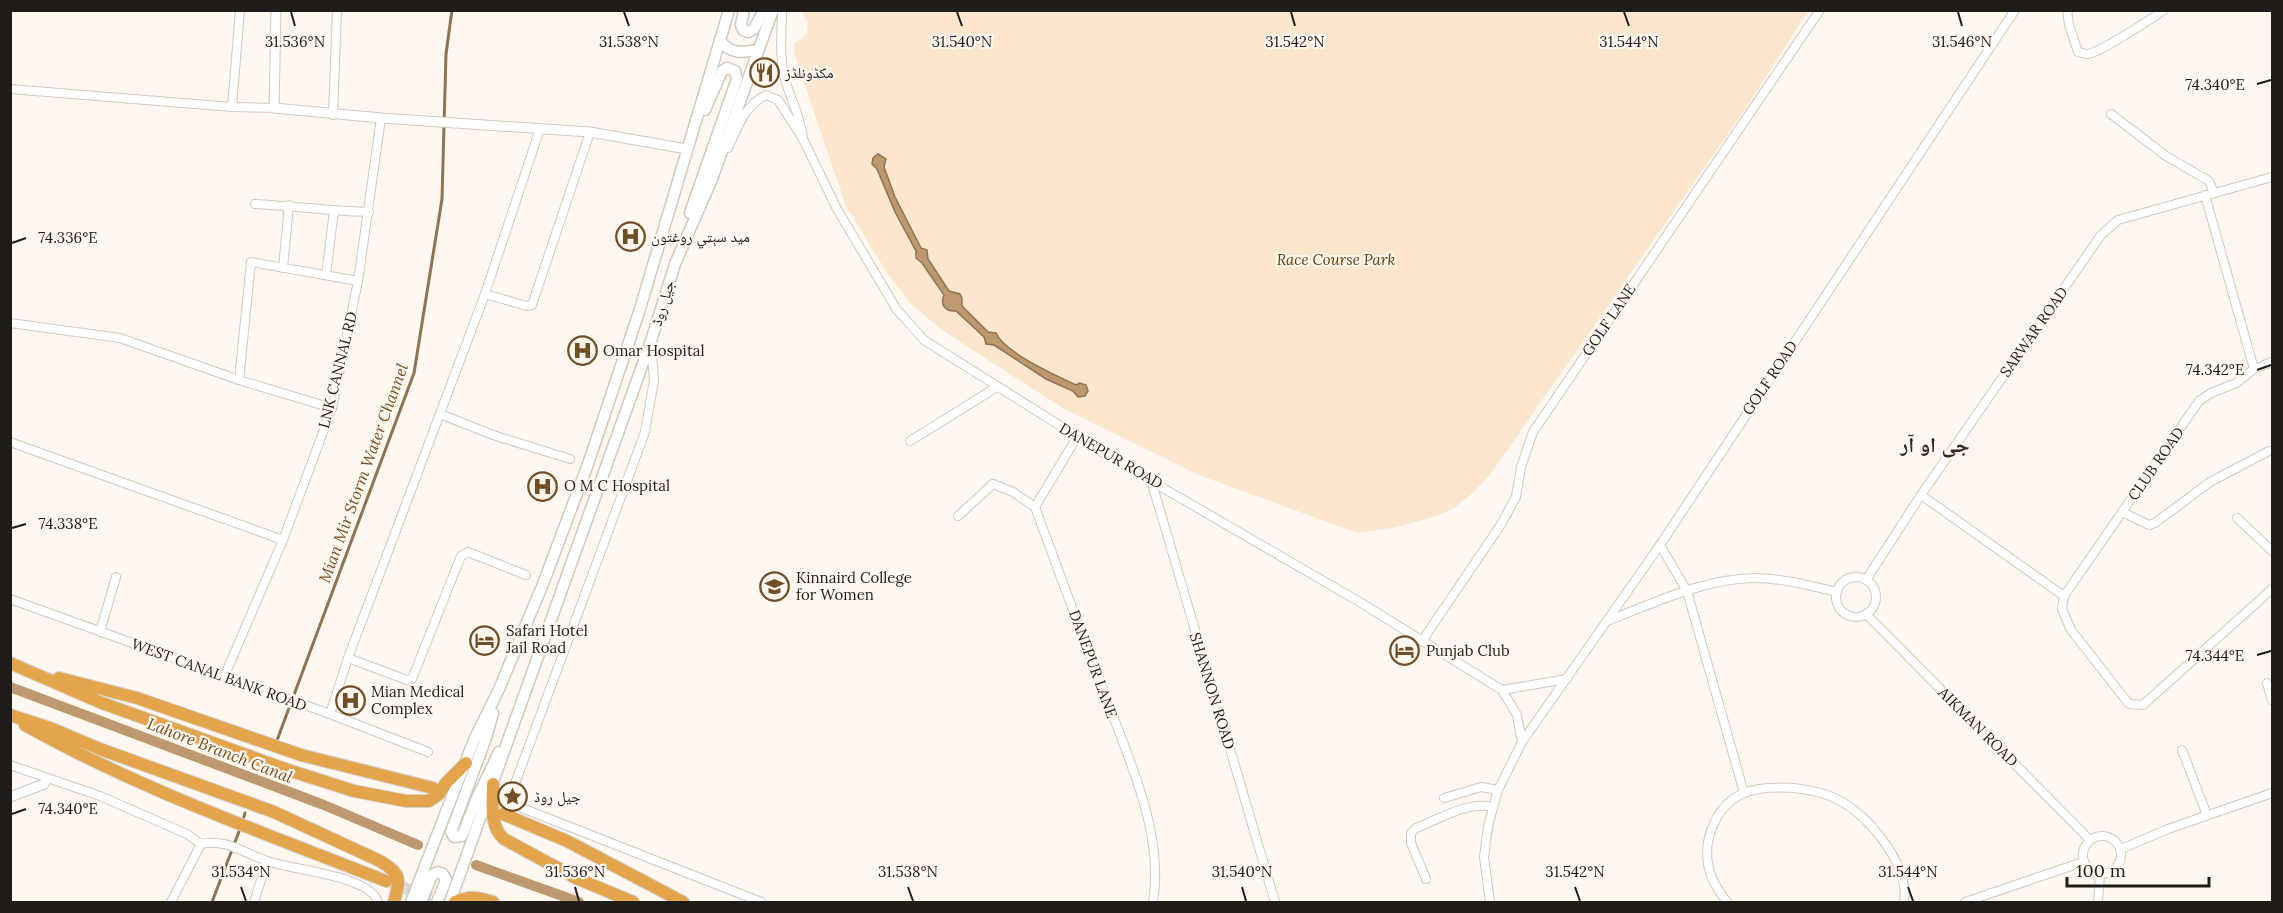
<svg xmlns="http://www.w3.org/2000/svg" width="2283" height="913" font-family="Lora,'Noto Naskh Arabic',serif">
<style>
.green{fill:#fce6ce}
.water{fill:#be986e;stroke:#8e7354;stroke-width:1.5}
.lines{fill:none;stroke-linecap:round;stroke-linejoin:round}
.stream{stroke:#8e7354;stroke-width:3}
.canal{stroke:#be986e;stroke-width:10}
.trunk-tunnel{stroke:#ddd7d1;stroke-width:12;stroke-dasharray:12 6;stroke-linecap:butt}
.minor-casing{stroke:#d0c9c0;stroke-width:10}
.tertiary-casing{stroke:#d0c9c0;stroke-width:11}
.secondary-casing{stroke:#d0c9c0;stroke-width:13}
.trunk-casing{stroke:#d7d6d6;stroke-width:14}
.minor{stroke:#fff;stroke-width:8}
.tertiary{stroke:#fff;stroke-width:9}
.secondary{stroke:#fff;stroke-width:10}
.trunk{stroke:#e3a44c;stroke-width:12}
.ticks{fill:none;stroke:#1f1c19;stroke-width:2}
.labels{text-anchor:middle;stroke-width:4.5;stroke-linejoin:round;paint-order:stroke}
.poi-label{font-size:15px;fill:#1f1c19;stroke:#fff8f1;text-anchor:start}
.park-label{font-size:15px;font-style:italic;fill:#613b04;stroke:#fff8f1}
.street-label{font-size:15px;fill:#1f1c19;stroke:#fff8f1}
.water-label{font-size:16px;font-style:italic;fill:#744e1d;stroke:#fff8f1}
.district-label{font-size:21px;font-weight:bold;fill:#302a24;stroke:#fff8f1}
.ticks-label{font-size:15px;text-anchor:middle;fill:#1f1c19;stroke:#fff8f1;stroke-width:4.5;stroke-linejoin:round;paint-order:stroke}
</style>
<rect width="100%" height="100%" fill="#fff8f1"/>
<!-- green -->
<path class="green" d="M 800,10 L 1808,11 L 1746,108 L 1492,472 L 1475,491 L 1454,508 L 1439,515 L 1398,527 L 1357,533 L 1199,475 L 1064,409 L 942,330 L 912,305 L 889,276 L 846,206 L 795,56 L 794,44 L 807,34 L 808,22 Z"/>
<!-- water -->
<path class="water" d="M 878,154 L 886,159 L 884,167 L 895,197 L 921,248 L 927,250 L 928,259 L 949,291 L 960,294 L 962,298 L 962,306 L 988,332 L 996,333 C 1005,353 1055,375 1076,385 L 1080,383 L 1086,385 L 1088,391 L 1085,396 L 1078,397 L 1073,391 L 1046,379 L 994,345 L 986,344 L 984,337 L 956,311 C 945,312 940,305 944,295 L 922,263 L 916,258 L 916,251 L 895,212 L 877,169 L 872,164 L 873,158 Z"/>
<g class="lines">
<!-- stream -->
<g class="stream">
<path d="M 276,743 L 414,373 L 442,199 L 446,54 L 452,10"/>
<path d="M 242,823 L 245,813"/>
<path d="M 212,902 L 240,829"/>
</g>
<!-- canal -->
<g class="canal">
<path d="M 10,687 L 324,805 L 418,845"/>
<path d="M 476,865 L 579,902"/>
</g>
<!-- trunk-tunnel -->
<g class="trunk-tunnel">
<path d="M 433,788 L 485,807"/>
<path d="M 386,881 L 442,902"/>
</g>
<defs>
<g id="minor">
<path d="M 2067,10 L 2069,25 L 2078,52 C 2082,53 2084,54 2088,54 C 2099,53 2151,19 2164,10"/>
<path d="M 10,89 L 232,107 L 274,108"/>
<path d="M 232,107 L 240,10"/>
<path d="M 2111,114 L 2166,156 L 2209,181 L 2214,193"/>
<path d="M 333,115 L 337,10"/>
<path d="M 803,139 L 837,209 L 897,310 L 924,340 L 1113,459 L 1358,601 L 1502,690 L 1517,715 L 1522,742 L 1498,790 L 1488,826 L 1484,857 L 1490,902"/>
<path d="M 728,148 C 738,127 744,106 766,95 L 778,100 L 803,139 C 801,117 790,98 784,76 C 779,54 782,33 782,10"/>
<path d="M 2205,195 L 2254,369"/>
<path d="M 255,204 C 294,206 331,211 369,212"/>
<path d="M 283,268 L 289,205"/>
<path d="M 326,274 L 334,211"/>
<path d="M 485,294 L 527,306 L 532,305 L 590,132"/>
<path d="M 10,323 L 120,338 L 239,380 L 332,408"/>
<path d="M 651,343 L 654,380 L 645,432 L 513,789 C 513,797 516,803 522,808 L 761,902"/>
<path d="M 2272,362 L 2254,369 L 2236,383 L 2211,393 L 2199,401 L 2064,596 L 2062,609 L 2071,630 L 2129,704 L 2143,705 L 2272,589"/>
<path d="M 239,380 L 251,262 L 358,281"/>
<path d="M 440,414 L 493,435 L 570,459"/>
<path d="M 1077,437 L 1035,507 C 1057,567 1079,627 1102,687 C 1126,753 1165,832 1153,902"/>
<path d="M 910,441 L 997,387"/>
<path d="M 10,442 L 283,540"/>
<path d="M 1151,480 L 1275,902"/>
<path d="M 1921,495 L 2064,596"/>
<path d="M 2122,512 L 2149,525 L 2155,523 L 2210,482 L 2269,451"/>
<path d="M 958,516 L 993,484 L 1013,492 L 1035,507"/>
<path d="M 2237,518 L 2272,551"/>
<path d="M 1660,545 L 1687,591 L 1744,793"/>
<circle cx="1856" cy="597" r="20"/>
<path d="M 1866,580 L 1921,495 L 2101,235 L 2118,220 L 2272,177"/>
<path d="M 10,599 L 330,714 L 428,752"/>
<path d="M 1866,614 L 2090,840"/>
<path d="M 1607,621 C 1654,603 1703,579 1754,578 C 1782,578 1811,586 1837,592"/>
<path d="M 100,632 L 116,577"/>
<path d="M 1422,641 L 1500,526 L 1516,497 L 1521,467 L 1533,432 L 1820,10"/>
<path d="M 348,658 L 407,680 L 412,679 L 461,556 L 468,552 L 526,575"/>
<path d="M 224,677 L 283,540 L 332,408 L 358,281 L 381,118"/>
<path d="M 2267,683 L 2272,700"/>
<path d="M 1502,690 L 1567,679"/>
<path d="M 330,714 L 348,658 L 485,294 L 540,129"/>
<path d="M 1522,742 L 1660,545 L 2015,10"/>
<path d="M 2182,750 L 2207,815"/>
<path d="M 10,765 L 100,796 L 187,834 L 201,844"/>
<path d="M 1444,798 L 1481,787 L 1498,790"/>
<circle cx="2102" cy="855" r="19"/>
<path d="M 201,844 C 225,838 244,853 267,861 C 291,870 370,875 378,902"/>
<path d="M 2121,849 L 2168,829 L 2272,793"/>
<path d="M 1426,879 L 1411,843 L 1411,833 L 1416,828 C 1439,819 1468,801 1493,807"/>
<path d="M 171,902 L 201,844"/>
<path d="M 254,902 L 267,861"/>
<path d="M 1727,902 C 1721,894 1714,885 1711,875 C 1700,845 1714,806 1744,793 C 1760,787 1777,787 1794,788 C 1806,790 1818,791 1830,796 C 1852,805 1868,820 1882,839 C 1896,858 1907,878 1904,902"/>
<path d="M 1965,902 L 2083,862"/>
<path d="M 2098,902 L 2100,875"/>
</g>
<g id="tertiary">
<path d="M 276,10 L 274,108 L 381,118 L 590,132 L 687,149"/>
<path d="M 10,797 L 44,784 L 47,779"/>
</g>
<g id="secondary">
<path d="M 744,10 L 741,25 L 743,30 L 748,32 L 754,29 L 764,10"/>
<path d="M 720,40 C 730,55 744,53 759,49"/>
<path d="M 690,213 L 737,79 L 735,71 L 727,68 L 722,71 L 705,110"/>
<path d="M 493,713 L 486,738 L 451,832 L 454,837 L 462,836 L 477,798 L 499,752"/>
<path d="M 411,902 L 474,740 L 499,689 L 543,584 L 588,464 L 639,312 L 729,10"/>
<path d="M 421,902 L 432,875 L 438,872 L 443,874 L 446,880 L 437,902"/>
<path d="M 450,902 L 651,341 L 675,264 L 712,179 L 773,10"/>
</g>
<g id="trunk">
<path d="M 10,663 L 102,703 L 288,770 L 354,791 L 406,801 L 429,801 L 439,794 L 446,783 L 466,763"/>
<path d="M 59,678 L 137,698 L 301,755 L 433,788"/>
<path d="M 10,715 L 50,728 L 100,749 L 274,812 L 380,861 C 402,874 400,879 394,902"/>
<path d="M 25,725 C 139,789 264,833 386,881"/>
<path d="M 493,784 C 493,802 489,826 504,839 L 576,878 L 633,902"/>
<path d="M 503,814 L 567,841 L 683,902"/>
<path d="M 455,902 C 470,896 478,897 493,902"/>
</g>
</defs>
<!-- minor casing -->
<use href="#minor" class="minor-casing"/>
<!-- tertiary casing -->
<use href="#tertiary" class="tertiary-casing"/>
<!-- secondary casing -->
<use href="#secondary" class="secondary-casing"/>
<!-- trunk casing -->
<use href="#trunk" class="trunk-casing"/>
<!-- minor -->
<use href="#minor" class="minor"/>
<!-- tertiary -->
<use href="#tertiary" class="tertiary"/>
<!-- secondary -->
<use href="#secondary" class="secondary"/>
<!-- trunk -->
<use href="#trunk" class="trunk"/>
</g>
<!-- ticks -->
<path class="ticks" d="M 291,12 L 295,26M 624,12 L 629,26M 957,12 L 962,26M 1291,12 L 1295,26M 1624,12 L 1629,26M 1958,12 L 1962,26M 2257,84 L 2271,80M 12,243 L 26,238M 2257,370 L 2271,365M 12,528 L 26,524M 2257,655 L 2271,651M 12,814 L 26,809M 241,887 L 246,901M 575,887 L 579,901M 908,887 L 913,901M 1242,887 L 1246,901M 1575,887 L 1580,901M 1908,887 L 1913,901"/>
<!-- icons -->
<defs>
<symbol id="restaurant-ring" viewBox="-11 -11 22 22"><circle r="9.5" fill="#fff8f1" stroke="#704f26" stroke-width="1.5"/><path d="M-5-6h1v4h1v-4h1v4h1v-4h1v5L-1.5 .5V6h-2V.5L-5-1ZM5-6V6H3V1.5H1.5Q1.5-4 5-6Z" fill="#704f26"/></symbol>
<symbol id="hospital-ring" viewBox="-11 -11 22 22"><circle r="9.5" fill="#fff8f1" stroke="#704f26" stroke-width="1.5"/><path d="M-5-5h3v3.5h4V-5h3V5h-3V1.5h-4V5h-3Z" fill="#704f26"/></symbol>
<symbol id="university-ring" viewBox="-11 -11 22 22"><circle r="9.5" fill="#fff8f1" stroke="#704f26" stroke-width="1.5"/><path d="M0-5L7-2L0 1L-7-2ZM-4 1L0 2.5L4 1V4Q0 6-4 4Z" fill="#704f26"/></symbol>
<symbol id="hotel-ring" viewBox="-11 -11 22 22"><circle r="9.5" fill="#fff8f1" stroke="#704f26" stroke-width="1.5"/><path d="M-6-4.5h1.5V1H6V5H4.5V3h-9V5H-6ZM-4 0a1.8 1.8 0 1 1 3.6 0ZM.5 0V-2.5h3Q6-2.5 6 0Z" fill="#704f26"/></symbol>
<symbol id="sight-ring" viewBox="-11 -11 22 22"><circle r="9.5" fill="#fff8f1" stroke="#704f26" stroke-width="1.5"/><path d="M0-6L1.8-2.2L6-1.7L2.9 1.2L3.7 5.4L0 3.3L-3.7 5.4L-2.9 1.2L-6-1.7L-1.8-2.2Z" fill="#704f26"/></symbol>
</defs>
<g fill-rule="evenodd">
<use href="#restaurant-ring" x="748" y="56" width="33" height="33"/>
<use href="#hospital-ring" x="614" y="220" width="33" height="33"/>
<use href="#hospital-ring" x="566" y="334" width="33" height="33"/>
<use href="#hospital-ring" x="526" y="470" width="33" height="33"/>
<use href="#university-ring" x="758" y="570" width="33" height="33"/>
<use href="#hotel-ring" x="468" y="624" width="33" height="33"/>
<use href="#hotel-ring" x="1388" y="634" width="33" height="33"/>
<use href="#hospital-ring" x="334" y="684" width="33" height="33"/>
<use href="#sight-ring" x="496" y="780" width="33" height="33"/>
</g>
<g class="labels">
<!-- poi labels -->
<g class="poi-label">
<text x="785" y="78">مکڈونلڈز</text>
<text x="651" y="242">مید سېټي روغتون</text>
<text x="603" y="356">Omar Hospital</text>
<text x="564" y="491">O M C Hospital</text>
<text x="796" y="583">Kinnaird College<tspan x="796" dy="17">for Women</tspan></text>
<text x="506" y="636">Safari Hotel<tspan x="506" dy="17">Jail Road</tspan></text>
<text x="1426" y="656">Punjab Club</text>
<text x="371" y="697">Mian Medical<tspan x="371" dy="17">Complex</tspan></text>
<text x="534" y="802">جیل روڈ</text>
</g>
<!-- park labels -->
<g class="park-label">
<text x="1336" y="265">Race Course Park</text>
</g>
<!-- street labels -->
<g class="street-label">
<text transform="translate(663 303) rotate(-73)" y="5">جیل روڈ</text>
<text transform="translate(1609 320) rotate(-56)" y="5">GOLF LANE</text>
<text transform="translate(2034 332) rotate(-55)" y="5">SARWAR ROAD</text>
<text transform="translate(338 370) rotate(-76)" y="5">LNK CANNAL RD</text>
<text transform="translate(1770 378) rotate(-56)" y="5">GOLF ROAD</text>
<text transform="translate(1111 456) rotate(30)" y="5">DANEPUR ROAD</text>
<text transform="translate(2156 464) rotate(-55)" y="5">CLUB ROAD</text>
<text transform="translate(1093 664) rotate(70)" y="5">DANEPUR LANE</text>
<text transform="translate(219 675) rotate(20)" y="5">WEST CANAL BANK ROAD</text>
<text transform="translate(1212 691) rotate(73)" y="5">SHANNON ROAD</text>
<text transform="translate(1978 727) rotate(45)" y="5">AIKMAN ROAD</text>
</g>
<!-- water labels -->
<g class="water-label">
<text transform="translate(363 473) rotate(-70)" y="6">Mian Mir Storm Water Channel</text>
<text transform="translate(220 750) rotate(21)" y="6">Lahore Branch Canal</text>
</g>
<!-- district labels -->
<g class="district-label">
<text x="1935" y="452">جی او آر</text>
</g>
</g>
<g class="ticks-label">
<text x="295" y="47">31.536°N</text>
<text x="629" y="47">31.538°N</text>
<text x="962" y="47">31.540°N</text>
<text x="1295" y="47">31.542°N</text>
<text x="1629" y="47">31.544°N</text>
<text x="1962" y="47">31.546°N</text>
<text x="2215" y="90">74.340°E</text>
<text x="68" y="243">74.336°E</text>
<text x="2215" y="375">74.342°E</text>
<text x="68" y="529">74.338°E</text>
<text x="2215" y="661">74.344°E</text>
<text x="68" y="814">74.340°E</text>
<text x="241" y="877">31.534°N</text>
<text x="575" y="877">31.536°N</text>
<text x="908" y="877">31.538°N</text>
<text x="1242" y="877">31.540°N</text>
<text x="1575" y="877">31.542°N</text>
<text x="1908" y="877">31.544°N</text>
</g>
<!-- border -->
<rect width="2283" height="913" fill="none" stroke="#1f1c19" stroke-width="24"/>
<!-- scale -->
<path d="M2067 877v9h142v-9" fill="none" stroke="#1f1c19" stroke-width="3"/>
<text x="2076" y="877" font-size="18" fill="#1f1c19" stroke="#fff8f1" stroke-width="4.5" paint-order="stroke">100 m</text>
</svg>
